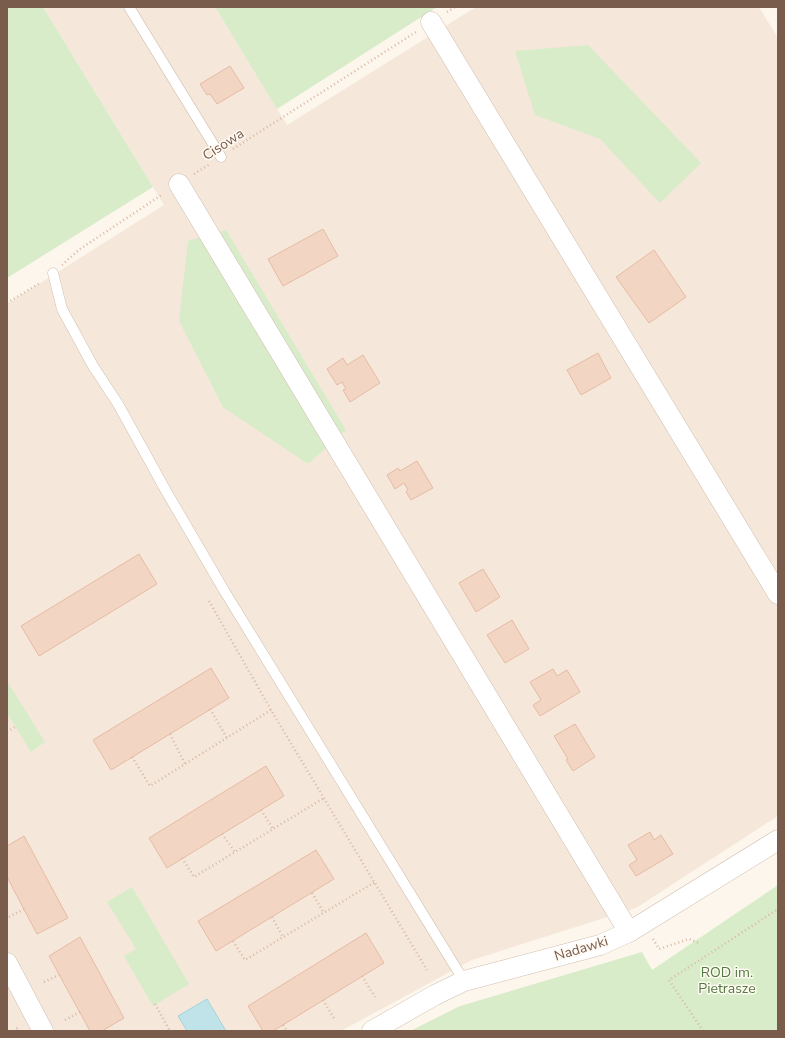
<svg xmlns="http://www.w3.org/2000/svg" width="785" height="1038" font-family="'Nunito Sans',sans-serif">
<style>
.residential{fill:#f5e8da}
.green{fill:#d8ecc9}
.water{fill:#bfe3e8;stroke:#a5d3da}
.building{fill:#f3d5c3;stroke:#e6bba3}
.lines{fill:none;stroke-linecap:round;stroke-linejoin:round}
.lane-casing{stroke:#d1beb0;stroke-width:11}
.street-casing{stroke:#d1beb0;stroke-width:21}
.path{stroke:#d9b8a5;stroke-width:2.5;stroke-dasharray:1 3;stroke-linecap:butt}
.lane{stroke:#fff;stroke-width:10}
.street{stroke:#fff;stroke-width:20}
.labels{text-anchor:middle;stroke-width:3;stroke-linejoin:round;paint-order:stroke}
.street-label{font-size:14px;fill:#7a5c4d;stroke:#fffaf3}
.park-label{font-size:14px;fill:#537a41;stroke:#fffaf3}
</style>
<rect width="100%" height="100%" fill="#fdf6ec"/>
<!-- residential -->
<path class="residential" d="M 43,7 L 215,7 L 287,125 L 476,7 L 759,7 L 778,38 L 778,816 L 636,908 L 472,960 L 341,1031 L 7,1031 L 7,304 L 164,205 Z"/>
<!-- green -->
<g class="green">
<path d="M 7,7 L 43,7 L 153,187 L 7,278 Z"/>
<path d="M 215,7 L 437,7 L 277,109 Z"/>
<path d="M 588,45 L 701,163 L 660,203 L 600,139 L 535,115 L 515,51 Z"/>
<path d="M 226,230 L 346,430 L 308,464 L 223,407 L 179,321 L 188,241 Z"/>
<path d="M 7,681 L 45,742 L 31,752 L 7,713 Z"/>
<path d="M 778,885 L 778,1031 L 410,1031 L 460,1006 L 642,952 L 652,970 Z"/>
<path d="M 132,887 L 189,984 L 153,1006 L 124,956 L 136,949 L 107,902 Z"/>
</g>
<!-- water -->
<path class="water" d="M 207,999 L 226,1031 L 187,1031 L 178,1016 Z"/>
<!-- building -->
<g class="building">
<path d="M 230,66 L 244,88 L 217,104 L 210,94 L 207,95 L 200,84 Z"/>
<path d="M 323,229 L 338,256 L 283,286 L 268,259 Z"/>
<path d="M 654,250 L 686,297 L 649,323 L 616,277 Z"/>
<path d="M 598,353 L 611,378 L 581,395 L 567,370 Z"/>
<path d="M 363,355 L 380,383 L 350,402 L 343,390 L 346,389 L 342,382 L 337,385 L 327,369 L 343,358 L 347,365 Z"/>
<path d="M 417,461 L 433,488 L 411,500 L 406,492 L 408,490 L 404,483 L 395,489 L 387,475 L 398,468 L 400,471 Z"/>
<path d="M 139,554 L 157,584 L 39,656 L 21,626 Z"/>
<path d="M 483,569 L 500,597 L 476,612 L 459,583 Z"/>
<path d="M 512,620 L 529,649 L 505,663 L 487,635 Z"/>
<path d="M 211,668 L 229,698 L 111,770 L 93,740 Z"/>
<path d="M 553,669 L 557,676 L 567,670 L 580,692 L 540,716 L 533,705 L 541,700 L 530,682 Z"/>
<path d="M 575,724 L 595,757 L 573,771 L 566,760 L 568,759 L 554,736 Z"/>
<path d="M 266,766 L 284,796 L 167,868 L 149,838 Z"/>
<path d="M 650,832 L 654,840 L 661,835 L 673,854 L 636,876 L 629,865 L 637,860 L 628,845 Z"/>
<path d="M 24,836 L 68,918 L 37,934 L 7,877 L 7,846 Z"/>
<path d="M 316,850 L 334,879 L 216,951 L 198,921 Z"/>
<path d="M 366,933 L 384,963 L 273,1031 L 263,1031 L 248,1006 Z"/>
<path d="M 80,937 L 124,1018 L 102,1031 L 90,1031 L 49,956 Z"/>
</g>
<g class="lines">
<defs>
<g id="lane">
<path d="M 129,7 L 221,157"/>
<path d="M 53,273 L 62,309 L 93,366 L 118,404 L 166,491 L 225,592 L 464,981"/>
</g>
<g id="street">
<path d="M 431,22 L 778,594"/>
<path d="M 179,184 L 629,932"/>
<path d="M 7,963 L 43,1031"/>
<path d="M 372,1031 L 435,995 L 464,981 L 600,945 L 629,932 L 778,840"/>
</g>
</defs>
<!-- lane casing -->
<use href="#lane" class="lane-casing"/>
<!-- street casing -->
<use href="#street" class="street-casing"/>
<!-- path -->
<g class="path">
<path d="M 447,12 L 455,7"/>
<path d="M 233,149 L 416,32"/>
<path d="M 194,174 L 210,164"/>
<path d="M 62,265 L 80,249 L 163,194"/>
<path d="M 7,303 L 40,283"/>
<path d="M 209,601 L 271,710 L 427,970"/>
<path d="M 210,709 L 227,738"/>
<path d="M 7,720 L 10,719"/>
<path d="M 7,732 L 15,727"/>
<path d="M 170,734 L 185,764"/>
<path d="M 132,757 L 150,786 L 271,710"/>
<path d="M 261,810 L 273,829"/>
<path d="M 222,834 L 235,852"/>
<path d="M 182,858 L 194,877 L 324,798"/>
<path d="M 312,893 L 324,913"/>
<path d="M 9,917 L 24,909"/>
<path d="M 272,917 L 283,937"/>
<path d="M 653,939 L 659,949 L 689,939 L 699,943"/>
<path d="M 233,941 L 245,960 L 375,882"/>
<path d="M 362,976 L 375,997"/>
<path d="M 44,982 L 59,975"/>
<path d="M 323,1000 L 335,1020"/>
<path d="M 155,1004 L 170,1031"/>
<path d="M 65,1020 L 80,1012"/>
<path d="M 283,1025 L 287,1031"/>
<path d="M 16,1031 L 15,1029 L 20,1027"/>
<path d="M 703,1031 L 669,980 L 778,909"/>
</g>
<!-- lane -->
<use href="#lane" class="lane"/>
<!-- street -->
<use href="#street" class="street"/>
</g>
<g class="labels">
<!-- street labels -->
<g class="street-label">
<text transform="translate(223 144) rotate(-33)" y="5">Cisowa</text>
<text transform="translate(581 948) rotate(-17)" y="5">Nadawki</text>
</g>
<!-- park labels -->
<g class="park-label">
<text x="727" y="977">ROD im.<tspan x="727" dy="16">Pietrasze</tspan></text>
</g>
</g>
<!-- border -->
<rect width="785" height="1038" fill="none" stroke="#7a5c4d" stroke-width="16"/>
</svg>
